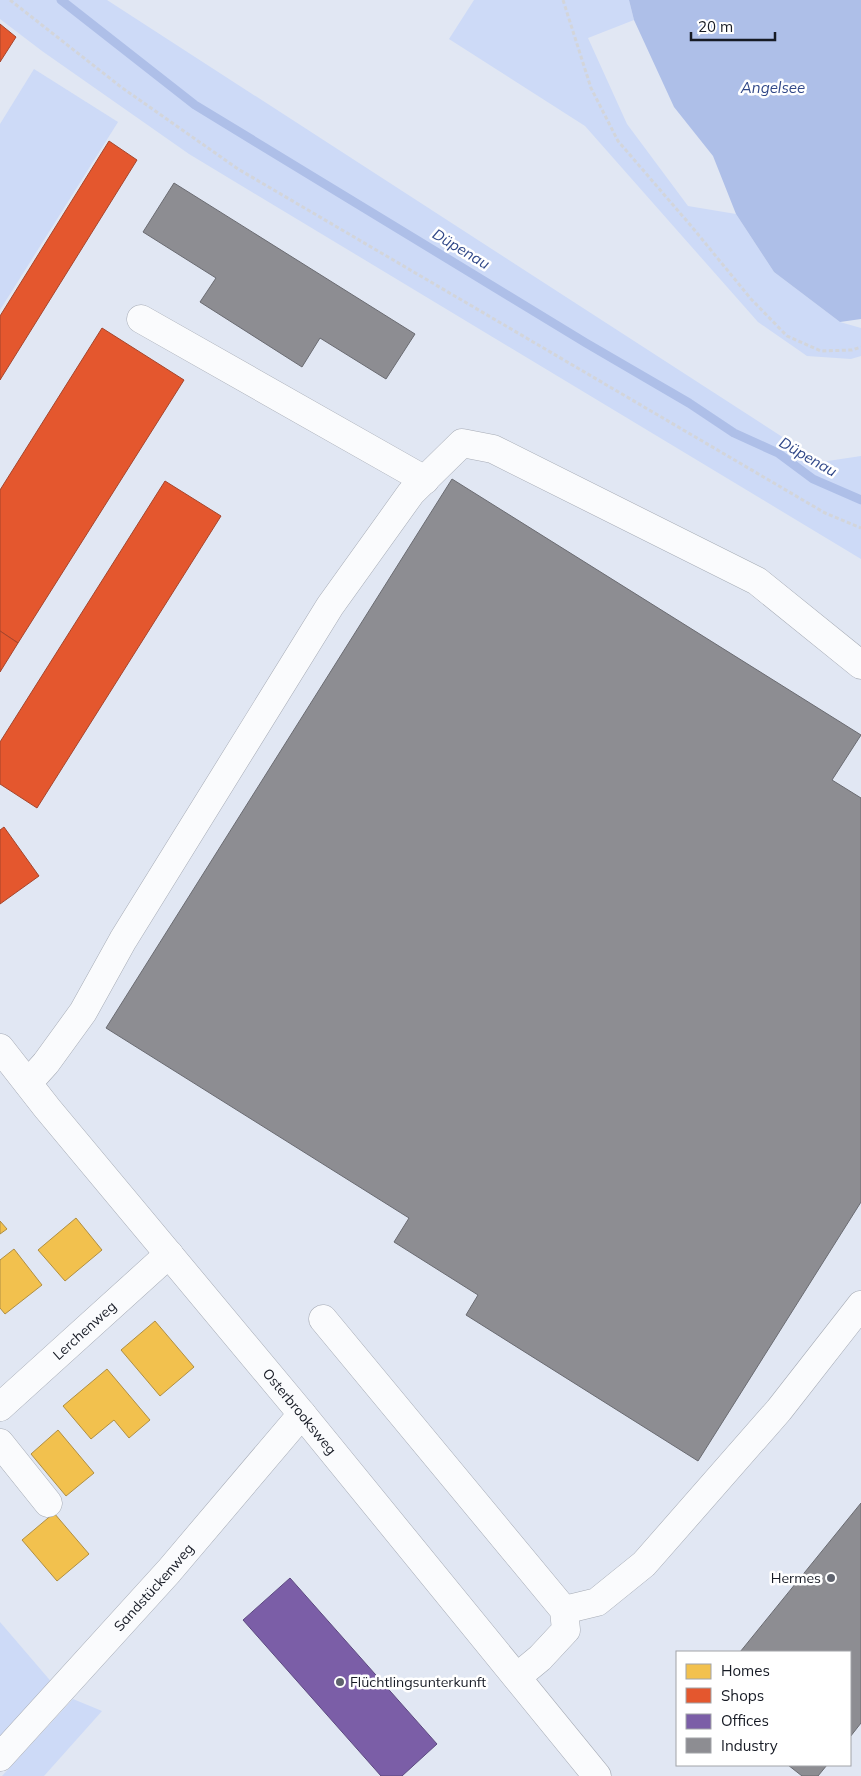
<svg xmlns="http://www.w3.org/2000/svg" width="861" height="1776" font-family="Mulish,sans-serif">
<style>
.green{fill:#cddaf7}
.water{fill:#aebfe8}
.homes{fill:#f2c14e;stroke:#b08f42}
.shops{fill:#e4572e;stroke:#a6452b}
.offices{fill:#7b5ea7;stroke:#5d4a80}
.industry{fill:#8d8d92;stroke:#6a6b71}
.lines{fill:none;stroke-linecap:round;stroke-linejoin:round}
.stream{stroke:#aebfe8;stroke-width:9}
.minor-casing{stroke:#a6abb5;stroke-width:29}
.path{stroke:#d3d5da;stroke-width:3;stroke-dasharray:4 2.5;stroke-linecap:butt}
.minor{stroke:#fafbfd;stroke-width:28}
.poi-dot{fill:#5e626d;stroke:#fff;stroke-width:2}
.labels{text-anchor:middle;stroke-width:5;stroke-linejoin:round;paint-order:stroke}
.street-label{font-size:14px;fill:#171b25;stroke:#fff}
.poi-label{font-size:14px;fill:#171b25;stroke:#fff;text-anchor:end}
.water-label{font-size:15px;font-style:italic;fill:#314888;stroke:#fff}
</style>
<rect width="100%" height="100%" fill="#e1e7f3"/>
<!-- green -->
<g class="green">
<path d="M 0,0 L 107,0 L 821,462 L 861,456 L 861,559 L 189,154 L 42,51 L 0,19 Z"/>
<path d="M 474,0 L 629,0 L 634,20 L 588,38 L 627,124 L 688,206 L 736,214 L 774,272 L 840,322 L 861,328 L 861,356 L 851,359 L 807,356 L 758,322 L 585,126 L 449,39 Z"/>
<path d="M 34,69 L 118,122 L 0,310 L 0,124 Z"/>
<path d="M 0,1622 L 54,1685 L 0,1741 Z"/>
<path d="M 73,1699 L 102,1711 L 44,1776 L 2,1776 Z"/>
</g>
<!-- water -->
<path class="water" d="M 629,0 L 861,0 L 861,319 L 840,322 L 774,272 L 736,214 L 713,156 L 674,107 L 634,20 Z"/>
<!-- homes -->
<g class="homes">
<path d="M 76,1218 L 102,1250 L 65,1281 L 38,1250 Z"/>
<path d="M 0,1221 L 7,1229 L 0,1234 Z"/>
<path d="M 14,1249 L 42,1285 L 5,1314 L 0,1308 L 0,1260 Z"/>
<path d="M 155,1321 L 194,1367 L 160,1396 L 121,1350 Z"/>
<path d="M 107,1369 L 150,1420 L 129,1438 L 114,1420 L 91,1439 L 63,1406 Z"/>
<path d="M 58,1430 L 94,1473 L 66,1496 L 31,1454 Z"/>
<path d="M 54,1513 L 89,1554 L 57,1581 L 22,1540 Z"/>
</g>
<!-- shops -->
<g class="shops">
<path d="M 0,24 L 16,37 L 0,62 Z"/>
<path d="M 109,141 L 137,160 L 0,380 L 0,316 Z"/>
<path d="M 102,328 L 184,380 L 18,643 L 0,631 L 0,490 Z"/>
<path d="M 165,481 L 221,516 L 37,808 L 0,784 L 0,742 Z"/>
<path d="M 0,631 L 18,643 L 0,672 Z"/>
<path d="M 4,827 L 39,876 L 0,904 L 0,830 Z"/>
</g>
<!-- offices -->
<path class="offices" d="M 290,1578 L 437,1744 L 402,1776 L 381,1776 L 243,1620 Z"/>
<!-- industry -->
<g class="industry">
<path d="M 174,183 L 415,334 L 386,379 L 320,338 L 302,367 L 200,302 L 216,278 L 143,232 Z"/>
<path d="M 452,479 L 861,735 L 832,780 L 861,798 L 861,1202 L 698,1461 L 466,1315 L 478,1295 L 394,1242 L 409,1218 L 106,1028 Z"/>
<path d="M 861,1503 L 861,1723 L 850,1737 L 850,1652 L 740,1652 Z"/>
<path d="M 788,1765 L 827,1765 L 818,1776 L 802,1776 Z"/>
</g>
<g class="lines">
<!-- stream -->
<path class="stream" d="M 61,0 L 195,105 L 586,343 L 689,403 L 734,433 L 778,453 L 813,479 L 861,500"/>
<defs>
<g id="minor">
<path d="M 141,319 L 425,480"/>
<path id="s1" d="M 0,1048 L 47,1108 L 302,1414 L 597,1776"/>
<path d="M 28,1083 L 46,1063 L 83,1012 L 123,940 L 330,606 L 411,493 L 462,443 L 493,449 L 757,581 L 861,665"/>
<path d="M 323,1319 L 564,1610 L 566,1630 L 540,1658 L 517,1677"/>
<path id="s2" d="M 0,1407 L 169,1254"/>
<path d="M 0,1443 L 48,1503"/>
<path d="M 564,1610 L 597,1602 L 644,1564 L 779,1410 L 861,1305"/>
<path id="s3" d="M 0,1757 L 169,1571 L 302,1414"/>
</g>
</defs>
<!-- minor casing -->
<use href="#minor" class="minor-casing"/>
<!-- path -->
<g class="path">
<path d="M 10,0 L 121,87 L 238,169 L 825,513 L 861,528"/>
<path d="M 563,0 L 591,88 L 618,141 L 692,227 L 751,299 L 787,336 L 821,351 L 852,350 L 861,347"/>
</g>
<!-- minor -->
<use href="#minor" class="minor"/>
</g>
<!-- markers -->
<g class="poi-dot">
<circle cx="831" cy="1578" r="5"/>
<circle cx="340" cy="1682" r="5"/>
</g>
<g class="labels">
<!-- street labels -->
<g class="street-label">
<text dy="5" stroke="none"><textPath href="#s2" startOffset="114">Lerchenweg</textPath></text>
<text dy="5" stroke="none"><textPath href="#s1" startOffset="471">Osterbrooksweg</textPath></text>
<text dy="5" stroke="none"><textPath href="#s3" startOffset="229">Sandstückenweg</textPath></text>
</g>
<!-- poi labels -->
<g class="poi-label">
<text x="821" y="1583">Hermes</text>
<text x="350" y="1687" text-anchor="start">Flüchtlingsunterkunft</text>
</g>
<!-- water labels -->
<g class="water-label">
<text x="773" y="93">Angelsee</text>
<text transform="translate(461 249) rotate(31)" y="5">Düpenau</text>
<text transform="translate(808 457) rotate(30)" y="5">Düpenau</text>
</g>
</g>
<!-- legend -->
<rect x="676" y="1651" width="175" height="115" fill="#ffffff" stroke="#a2a4a8"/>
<rect x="686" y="1664" width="25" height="15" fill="#f2c14e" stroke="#a2a4a8"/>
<text x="721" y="1676" font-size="15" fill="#171b25">Homes</text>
<rect x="686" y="1688" width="25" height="15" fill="#e4572e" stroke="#a2a4a8"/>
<text x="721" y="1701" font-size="15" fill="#171b25">Shops</text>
<rect x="686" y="1714" width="25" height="15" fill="#7b5ea7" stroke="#a2a4a8"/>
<text x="721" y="1726" font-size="15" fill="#171b25">Offices</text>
<rect x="686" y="1738" width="25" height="15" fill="#8d8d92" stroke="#a2a4a8"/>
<text x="721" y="1751" font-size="15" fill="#171b25">Industry</text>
<!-- scale -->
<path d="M691 32v8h84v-8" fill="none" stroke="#171b25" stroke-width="2.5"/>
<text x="698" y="32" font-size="15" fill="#171b25" stroke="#ffffff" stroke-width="4" paint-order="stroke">20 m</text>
</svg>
